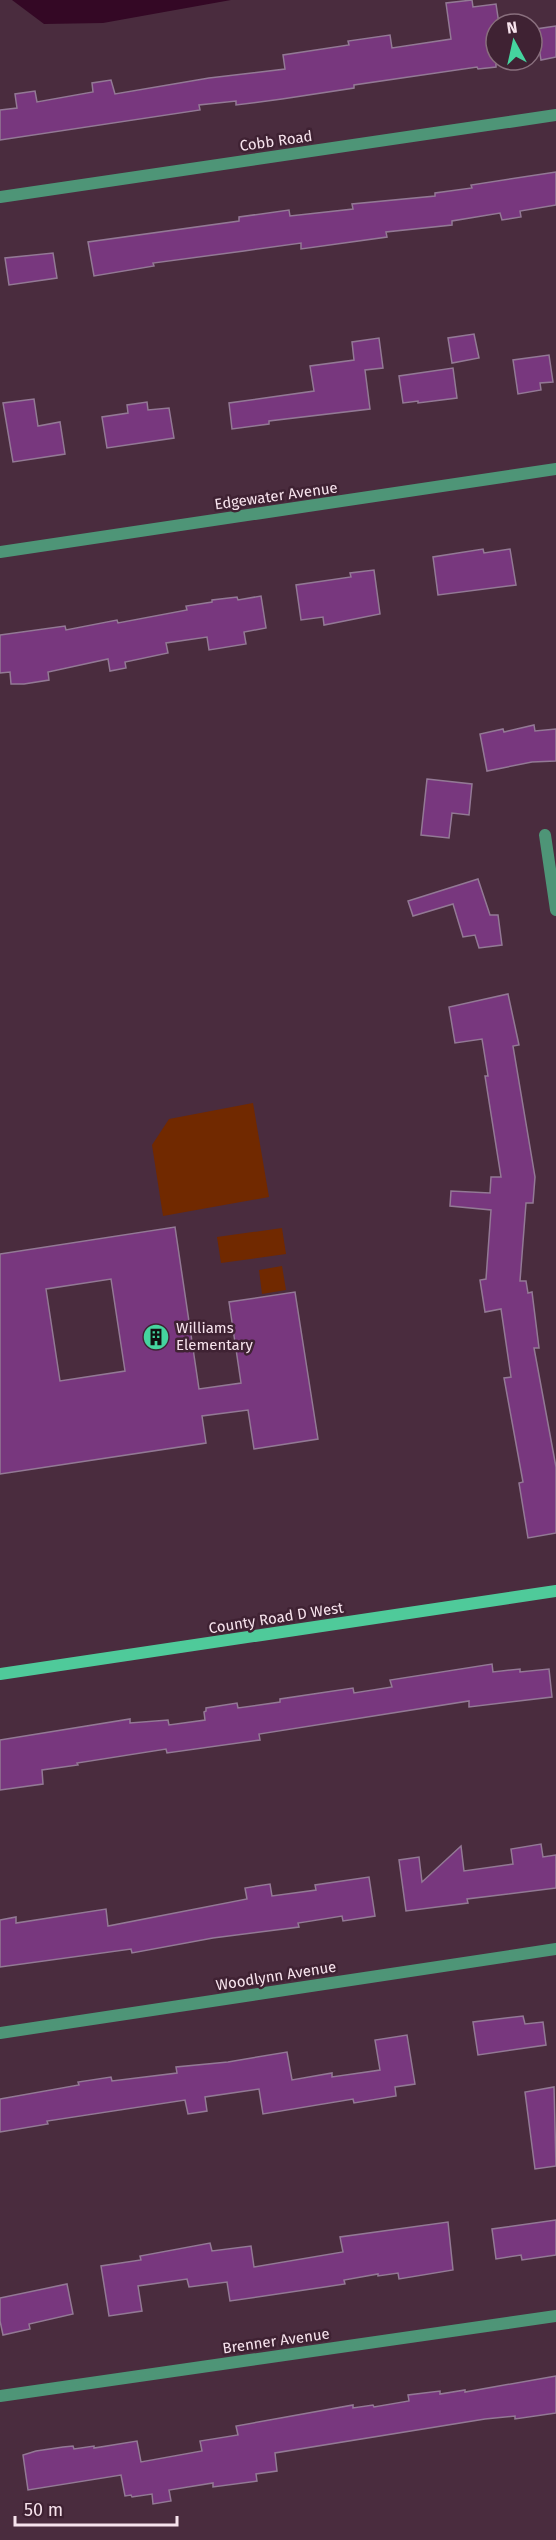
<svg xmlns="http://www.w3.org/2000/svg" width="556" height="2540" font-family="'Fira Sans',sans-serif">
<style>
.green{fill:#712900}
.water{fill:#340825}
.building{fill:#78377e;stroke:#937995;stroke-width:1.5;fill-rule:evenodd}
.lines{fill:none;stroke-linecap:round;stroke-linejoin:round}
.street{stroke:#4e9577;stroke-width:12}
.secondary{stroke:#4fca9a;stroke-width:12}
.labels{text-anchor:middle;stroke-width:5;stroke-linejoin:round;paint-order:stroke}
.street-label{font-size:15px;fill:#f7e3ed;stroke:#3f2233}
.poi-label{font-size:15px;fill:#f7e3ed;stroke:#3f2233;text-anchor:start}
</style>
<rect width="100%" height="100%" fill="#4a2c3e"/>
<!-- green -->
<g class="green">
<path d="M 253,1103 L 269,1197 L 163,1216 L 152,1145 L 169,1119 Z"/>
<path d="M 282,1228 L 286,1254 L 221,1263 L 217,1237 Z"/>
<path d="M 282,1266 L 286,1290 L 262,1294 L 259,1270 Z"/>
</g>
<!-- water -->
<path class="water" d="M 12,0 L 231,0 L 103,23 L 44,24 Z"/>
<!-- building -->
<g class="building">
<path d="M 472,0 L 473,7 L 496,4 L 499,24 L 496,24 L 496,67 L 478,69 L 477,67 L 354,85 L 354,88 L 282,99 L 236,105 L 236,101 L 199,105 L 200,110 L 0,140 L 0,110 L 17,108 L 15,94 L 35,91 L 37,102 L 93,92 L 92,83 L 111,80 L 115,94 L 209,78 L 285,69 L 283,55 L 349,45 L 348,41 L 390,35 L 392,48 L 451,39 L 446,3 Z"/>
<path d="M 556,26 L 556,57 L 541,60 L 536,29 Z"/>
<path d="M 556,172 L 556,205 L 520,211 L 521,217 L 502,220 L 500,213 L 452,221 L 452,225 L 386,232 L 387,237 L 301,249 L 301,243 L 244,251 L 153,263 L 154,266 L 94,276 L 88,242 L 239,221 L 239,217 L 289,210 L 290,216 L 353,209 L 352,204 L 435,196 L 435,193 L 472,188 L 471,185 Z"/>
<path d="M 53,253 L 57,278 L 9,285 L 5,258 Z"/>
<path d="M 474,334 L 479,358 L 452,363 L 448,338 Z"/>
<path d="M 379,338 L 383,368 L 365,370 L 370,409 L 269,421 L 269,424 L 232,429 L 229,403 L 314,391 L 310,366 L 354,360 L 352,342 Z"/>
<path d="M 549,355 L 553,382 L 540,383 L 541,390 L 518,394 L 513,360 Z"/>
<path d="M 453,368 L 457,398 L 418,403 L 418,401 L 403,403 L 399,376 Z"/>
<path d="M 34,399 L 38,426 L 60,422 L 65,454 L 13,462 L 3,403 Z"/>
<path d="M 147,402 L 148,410 L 169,408 L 174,438 L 107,448 L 102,417 L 128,413 L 127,405 Z"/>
<path d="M 483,549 L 484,553 L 510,549 L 516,585 L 438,595 L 433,557 Z"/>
<path d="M 374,570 L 380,614 L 324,625 L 323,617 L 301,620 L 296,585 L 351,577 L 350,573 Z"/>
<path d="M 261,596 L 266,628 L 244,632 L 246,644 L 209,650 L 207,637 L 166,643 L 168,653 L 125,662 L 126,668 L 110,671 L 108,659 L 48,672 L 49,680 L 24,684 L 11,684 L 10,672 L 0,673 L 0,635 L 65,626 L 66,630 L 117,620 L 118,623 L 187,610 L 186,606 L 212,602 L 212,600 L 237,597 L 238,600 Z"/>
<path d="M 534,725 L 535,731 L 556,729 L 556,761 L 532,762 L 487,771 L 480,734 L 503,729 L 504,732 Z"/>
<path d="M 427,779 L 472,784 L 469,815 L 452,813 L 449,838 L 421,835 Z"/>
<path d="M 478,879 L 490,915 L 498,915 L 502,945 L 479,948 L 475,935 L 463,937 L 453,904 L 413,916 L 408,901 Z"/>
<path d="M 508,994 L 519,1045 L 513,1046 L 535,1177 L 533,1203 L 526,1203 L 520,1281 L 526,1281 L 528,1293 L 532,1292 L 539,1348 L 534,1348 L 556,1467 L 556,1533 L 528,1538 L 519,1483 L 523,1482 L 504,1378 L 511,1377 L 501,1309 L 485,1312 L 480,1280 L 486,1279 L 491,1210 L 450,1206 L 451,1191 L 490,1193 L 491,1177 L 501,1177 L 485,1076 L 488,1076 L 482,1039 L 455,1043 L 449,1007 Z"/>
<path d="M 175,1227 L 199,1389 L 241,1383 L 229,1302 L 295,1292 L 318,1439 L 254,1449 L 248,1410 L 202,1416 L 206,1443 L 0,1474 L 0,1254 ZM 111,1279 L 125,1371 L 60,1381 L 46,1289 Z"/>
<path d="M 492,1664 L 493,1672 L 520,1669 L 520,1672 L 549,1669 L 552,1697 L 469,1707 L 469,1701 L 259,1734 L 260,1740 L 167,1753 L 166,1749 L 77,1763 L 78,1765 L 42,1770 L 43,1784 L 0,1790 L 0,1740 L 130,1719 L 130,1723 L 168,1720 L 169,1725 L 205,1720 L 204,1712 L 206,1711 L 206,1708 L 237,1703 L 238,1708 L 280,1702 L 280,1699 L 353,1688 L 354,1693 L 392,1687 L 390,1680 Z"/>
<path d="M 541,1844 L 543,1857 L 556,1855 L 556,1888 L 467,1899 L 468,1903 L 406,1911 L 399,1860 L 419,1857 L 422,1882 L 461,1846 L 464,1871 L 513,1864 L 511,1849 Z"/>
<path d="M 369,1877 L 375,1916 L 343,1921 L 342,1916 L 298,1923 L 299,1927 L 213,1938 L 132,1953 L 131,1949 L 0,1967 L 0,1920 L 16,1917 L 16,1923 L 106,1909 L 108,1926 L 247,1899 L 245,1888 L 270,1884 L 272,1896 L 316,1890 L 315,1885 Z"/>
<path d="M 523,2016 L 525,2024 L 543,2022 L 546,2045 L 478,2055 L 473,2022 Z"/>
<path d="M 407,2035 L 415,2084 L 395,2087 L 396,2096 L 354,2103 L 353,2099 L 263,2114 L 259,2089 L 205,2097 L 207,2111 L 188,2114 L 185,2100 L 47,2121 L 48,2124 L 0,2132 L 0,2099 L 79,2085 L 78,2082 L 111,2077 L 112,2081 L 177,2073 L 176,2067 L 228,2062 L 287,2052 L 292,2080 L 332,2073 L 332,2077 L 380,2070 L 375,2040 Z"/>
<path d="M 554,2087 L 556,2166 L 535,2169 L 525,2092 Z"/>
<path d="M 556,2220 L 556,2255 L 522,2260 L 521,2255 L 496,2259 L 492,2229 Z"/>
<path d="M 448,2222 L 453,2270 L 399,2279 L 398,2273 L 378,2276 L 378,2274 L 344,2280 L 345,2284 L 230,2301 L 227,2282 L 189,2287 L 187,2279 L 138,2286 L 142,2311 L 109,2316 L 101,2266 L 141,2260 L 140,2256 L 210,2243 L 212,2251 L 251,2246 L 254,2267 L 343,2252 L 340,2237 Z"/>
<path d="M 67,2284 L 73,2314 L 29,2324 L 30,2329 L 3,2335 L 0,2321 L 0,2298 Z"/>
<path d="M 556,2376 L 556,2413 L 515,2419 L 515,2416 L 485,2419 L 275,2453 L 277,2471 L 256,2474 L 257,2481 L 213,2487 L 213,2483 L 169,2490 L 171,2501 L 153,2504 L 152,2494 L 132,2497 L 131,2495 L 125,2496 L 121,2475 L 28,2490 L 23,2455 L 36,2451 L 63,2447 L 73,2446 L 74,2449 L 94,2446 L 94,2448 L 137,2441 L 141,2462 L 202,2451 L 200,2441 L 238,2435 L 236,2426 L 353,2405 L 353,2408 L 373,2405 L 374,2407 L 409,2401 L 408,2395 L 440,2391 L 440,2394 L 465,2390 L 465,2392 Z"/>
</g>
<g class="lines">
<!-- street -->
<g class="street">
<path d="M 0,197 L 556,115"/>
<path d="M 0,552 L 556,469"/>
<path d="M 545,835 L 556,910"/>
<path d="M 0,2033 L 556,1949"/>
<path d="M 0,2396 L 556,2316"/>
</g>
<!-- secondary -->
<path class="secondary" d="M 0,1674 L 556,1591"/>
</g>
<!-- icons -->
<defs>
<symbol id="building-disc" viewBox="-11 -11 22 22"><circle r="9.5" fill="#45d49f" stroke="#3f2233"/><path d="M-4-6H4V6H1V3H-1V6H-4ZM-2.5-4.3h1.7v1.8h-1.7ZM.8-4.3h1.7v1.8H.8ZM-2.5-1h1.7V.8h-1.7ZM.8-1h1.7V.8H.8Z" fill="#111"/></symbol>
</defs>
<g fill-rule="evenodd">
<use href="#building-disc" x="141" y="1322" width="30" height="30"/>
</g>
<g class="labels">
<!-- street labels -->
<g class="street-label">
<text transform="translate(276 141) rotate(-8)" y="5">Cobb Road</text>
<text transform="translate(276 496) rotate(-8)" y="5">Edgewater Avenue</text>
<text transform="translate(276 1618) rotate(-9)" y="5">County Road D West</text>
<text transform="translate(276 1976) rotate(-9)" y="5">Woodlynn Avenue</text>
<text transform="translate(276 2341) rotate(-8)" y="5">Brenner Avenue</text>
</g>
<!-- poi labels -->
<g class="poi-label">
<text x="176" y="1333">Williams<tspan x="176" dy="17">Elementary</tspan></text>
</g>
</g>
<!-- north arrow -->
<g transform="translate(514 42) rotate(352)"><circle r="28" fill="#3f2233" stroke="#896f7d" stroke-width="1.5"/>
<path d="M0-4.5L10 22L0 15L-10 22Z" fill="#45d49f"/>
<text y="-9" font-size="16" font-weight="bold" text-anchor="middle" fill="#f7e3ed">N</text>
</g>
<!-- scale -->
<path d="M15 2516v9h162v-9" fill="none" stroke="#f7e3ed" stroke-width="3"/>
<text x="24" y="2516" font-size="18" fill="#f7e3ed" stroke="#3f2233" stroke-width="4.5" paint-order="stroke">50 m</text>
</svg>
